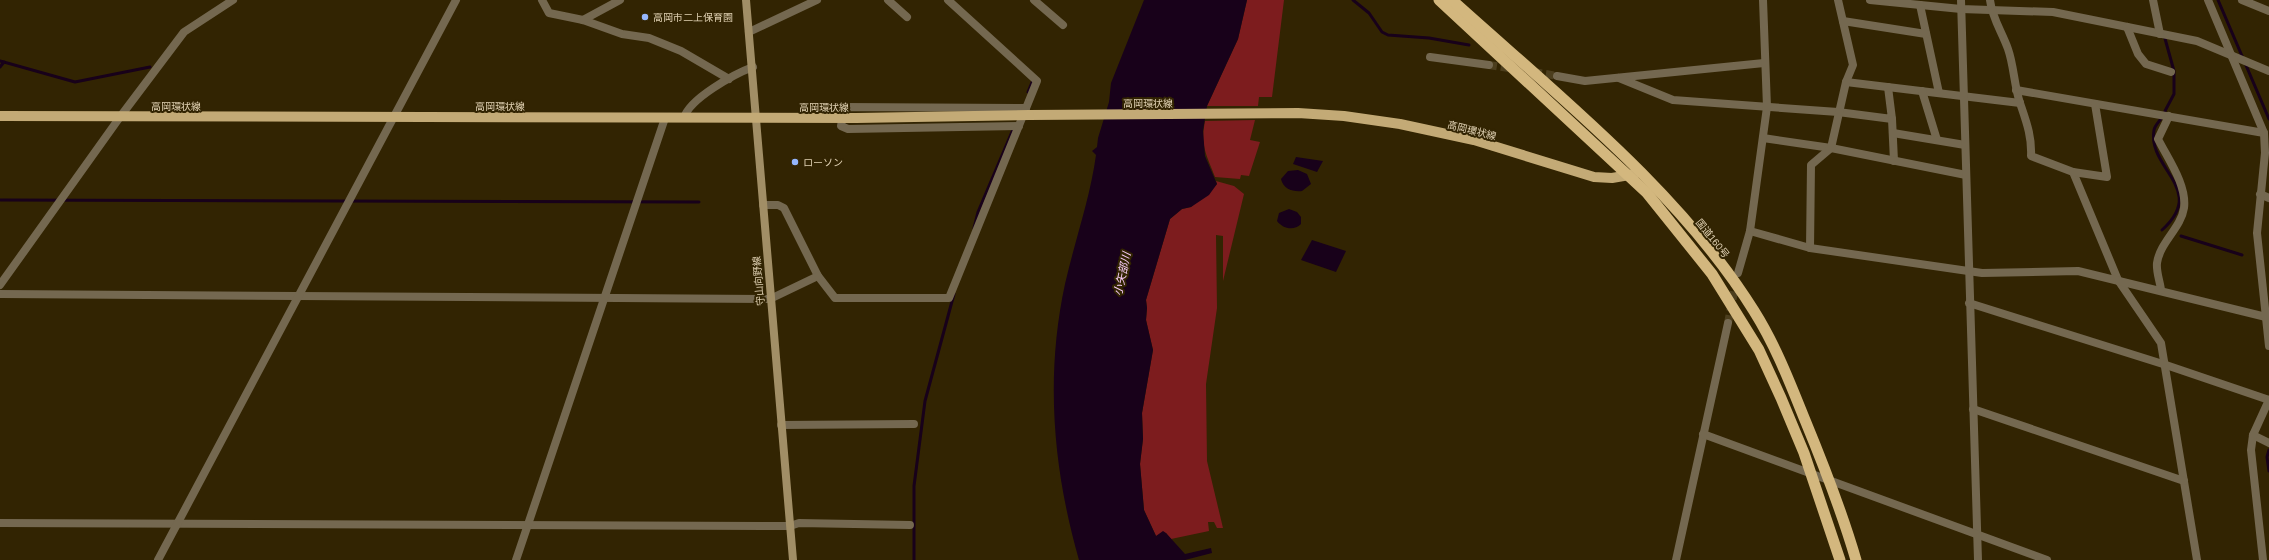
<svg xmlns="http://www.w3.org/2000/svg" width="2269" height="560" font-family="Helvetica,'Noto Sans JP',sans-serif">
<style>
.green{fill:#7d1c1e}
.water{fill:#18011a}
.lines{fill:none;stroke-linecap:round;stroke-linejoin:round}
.stream{stroke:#18011a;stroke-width:3}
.minor-tunnel{stroke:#4c3e1d;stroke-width:8;stroke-dasharray:8 4;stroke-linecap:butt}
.minor{stroke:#746850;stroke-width:8}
.tertiary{stroke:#746850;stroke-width:8}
.secondary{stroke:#a18e66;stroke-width:8}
.primary{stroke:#c3aa76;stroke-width:10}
.trunk{stroke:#d3b77e;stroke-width:11}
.primary-bridge{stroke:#c3aa76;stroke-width:10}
.poi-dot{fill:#95b6fd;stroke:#322402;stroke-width:1.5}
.labels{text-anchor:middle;stroke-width:4;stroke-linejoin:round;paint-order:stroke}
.poi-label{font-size:10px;fill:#e0d1b3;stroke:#322402;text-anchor:start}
.street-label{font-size:10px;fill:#e0d1b3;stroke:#322402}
.water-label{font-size:11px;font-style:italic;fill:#f9cdfb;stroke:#322402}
</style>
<rect width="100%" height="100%" fill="#322402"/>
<!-- green -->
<g class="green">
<path d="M 1247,0 L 1284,0 L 1272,97 L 1259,97 L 1258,106 L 1207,106 L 1238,39 Z"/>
<path d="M 1255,120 L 1250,140 L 1260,142 L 1249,176 L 1241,175 L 1240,179 L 1215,177 C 1207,155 1200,147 1205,121 Z"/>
<path d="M 1216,181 L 1234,186 L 1244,194 L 1223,281 L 1223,236 L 1216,235 L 1217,308 L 1206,384 L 1207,461 L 1223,528 L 1217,528 L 1214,522 L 1208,522 L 1209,531 L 1171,539 L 1166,533 L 1156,536 L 1144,510 L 1140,464 L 1143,439 L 1142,413 L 1153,350 L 1146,320 L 1147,308 L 1146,300 L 1170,219 L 1182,209 L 1191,207 L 1217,184 Z"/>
</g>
<!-- water -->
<g class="water">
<path d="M 1144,0 L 1247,0 L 1238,39 L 1207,106 L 1203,131 L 1205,156 L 1217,184 L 1209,195 L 1191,207 L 1182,209 L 1170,219 L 1146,300 L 1147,308 L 1146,320 L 1153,350 L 1142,413 L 1143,439 L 1140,464 L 1144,510 L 1156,536 L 1163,531 L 1166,533 L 1185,554 L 1211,548 L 1212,553 L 1185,560 L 1079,560 C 1053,469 1045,377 1065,284 C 1075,240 1090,199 1096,155 L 1092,151 L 1097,147 L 1098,138 L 1109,102 L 1111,83 Z"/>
<path d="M 1296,157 L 1323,161 L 1317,172 L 1293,164 Z"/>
<path d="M 1298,170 L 1307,174 L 1311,184 L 1302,191 C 1293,192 1283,189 1281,179 L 1288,171 Z"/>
<path d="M 1289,209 L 1297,212 L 1301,217 L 1301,224 C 1294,231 1283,229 1277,221 L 1279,213 Z"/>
<path d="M 1312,240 L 1346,251 L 1336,272 L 1301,260 Z"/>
</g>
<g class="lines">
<!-- stream -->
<g class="stream">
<path d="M 1353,0 L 1369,13 L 1382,32 L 1388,35 L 1429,38 L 1469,45"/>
<path d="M 2218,0 L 2269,119"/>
<path d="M 2164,35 L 2174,71 L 2174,94 L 2165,111"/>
<path d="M 0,61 L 75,82 L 150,67"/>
<path d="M 0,67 L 4,62"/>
<path d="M 1028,92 L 1033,80"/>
<path d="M 2162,117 C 2160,121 2155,125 2154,130 C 2147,169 2208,189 2162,230"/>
<path d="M 0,200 L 699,202"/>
<path d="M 974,228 L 978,212 L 1014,127"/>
<path d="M 2181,236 L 2242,255"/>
<path d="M 2269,450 L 2267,457 L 2269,471"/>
<path d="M 914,560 L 914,486 L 925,401 L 954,294"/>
</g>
<!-- minor-tunnel -->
<g class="minor-tunnel">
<path d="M 1489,65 L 1514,69"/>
<path d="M 1534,72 L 1557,76"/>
<path d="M 1728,323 L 1736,281"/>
</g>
<!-- minor -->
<g class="minor">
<path d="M 542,0 L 549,13 L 583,20 L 622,34 L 649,38 L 681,51 L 729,79"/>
<path d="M 888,0 L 907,17"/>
<path d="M 1034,0 L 1063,25"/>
<path d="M 1870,0 L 1961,9 L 2053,12 L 2197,41 L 2269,71"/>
<path d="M 1990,0 C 1992,18 2002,32 2008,49 C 2014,66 2014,85 2020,103 C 2026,121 2032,136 2031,156 L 2073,172 L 2118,280 L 2161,343 L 2197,560"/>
<path d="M 2153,0 L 2160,34"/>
<path d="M 2242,0 L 2269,11"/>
<path d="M 1920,5 L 1939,93"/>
<path d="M 583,20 L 620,0"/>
<path d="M 1843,21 L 1926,34"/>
<path d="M 2127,27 L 2138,54 L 2146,64 L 2171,72"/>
<path d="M 749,32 L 817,0"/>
<path d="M 1430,57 L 1489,65"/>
<path d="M 1557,76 L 1585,81 L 1764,63"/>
<path d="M 1619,78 L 1673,100 L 1838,112 L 1892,119 L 1888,87"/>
<path d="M 1846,82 L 2020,103"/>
<path d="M 2016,90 L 2264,133"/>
<path d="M 1922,91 L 1937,140"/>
<path d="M 684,118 C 689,99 734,74 753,67"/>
<path d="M 1892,119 L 1894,161"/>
<path d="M 1019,126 L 848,129 L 841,126 L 844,107 L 1026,108"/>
<path d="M 1893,133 L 1965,145"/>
<path d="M 1763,138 L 1831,148 L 1966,175"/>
<path d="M 2073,172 L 2107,177 L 2095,104"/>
<path d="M 2260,194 L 2269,198"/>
<path d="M 763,205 L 778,205 L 784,208 L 818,276 L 835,298 L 949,298 L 1037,81 L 948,0"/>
<path d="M 1750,231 L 1810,248 L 1982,273 L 2078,271 L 2266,317"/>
<path d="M 1810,248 L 1811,165 L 1831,148 L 1846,82 L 1853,65 L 1838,0"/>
<path d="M 1738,273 L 1750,231 L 1767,107 L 1763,0"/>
<path d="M 0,285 L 120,117 L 184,32 L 233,0"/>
<path d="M 2161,290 C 2160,281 2156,272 2157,263 C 2160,242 2181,228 2184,208 C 2187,185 2168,159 2158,139 L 2169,116"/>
<path d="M 0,294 L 770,299 L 818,276"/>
<path d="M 1969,303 L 2166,365 L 2269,400"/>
<path d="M 1973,409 L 2184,481"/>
<path d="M 781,425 L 914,424"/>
<path d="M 2253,435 L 2269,443"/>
<path d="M 0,523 L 790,526 L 799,523 L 910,525"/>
<path d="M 1976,534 L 2047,560"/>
<path d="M 158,560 L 456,0"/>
<path d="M 516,560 L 665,118"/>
<path d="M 1676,560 L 1728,323"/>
</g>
<!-- tertiary -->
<g class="tertiary">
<path d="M 1961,0 L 1978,560"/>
<path d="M 2208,0 L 2264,133 L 2265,153 L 2257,233 L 2269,346"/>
<path d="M 1703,434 L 1976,534"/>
<path d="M 2263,560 L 2251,450 L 2253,435 L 2269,400"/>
</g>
<!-- secondary -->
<path class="secondary" d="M 746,0 L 793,560"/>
<!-- primary -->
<g class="primary">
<path d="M 1029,115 L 1298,113 L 1344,116 L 1400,124 L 1474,140 L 1594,177 L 1612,178 L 1635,174"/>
<path d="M 0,116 L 856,118"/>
</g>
<!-- trunk -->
<g class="trunk">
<path d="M 1439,0 L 1647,193 L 1712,274 L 1759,350 L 1781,398 L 1804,453 L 1840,560"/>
<path d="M 1452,0 C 1556,94 1680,192 1754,311 C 1776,346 1790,383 1805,420 C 1824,466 1842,512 1856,560"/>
</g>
<!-- primary-bridge -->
<path class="primary-bridge" d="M 856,118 L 1029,115"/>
</g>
<!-- markers -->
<g class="poi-dot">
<circle cx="645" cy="17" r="4"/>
<circle cx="795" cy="162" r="4"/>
</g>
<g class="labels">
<!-- poi labels -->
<g class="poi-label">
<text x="653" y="21">高岡市二上保育園</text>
<text x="803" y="166">ローソン</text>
</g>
<!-- street labels -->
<g class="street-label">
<text x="1148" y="107">高岡環状線</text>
<text x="176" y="110">高岡環状線</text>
<text x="500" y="110">高岡環状線</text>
<text x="824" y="111">高岡環状線</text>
<text transform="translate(1472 130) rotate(14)" y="4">高岡環状線</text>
<text transform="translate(1713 238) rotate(51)" y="4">国道160号</text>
<text transform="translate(758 281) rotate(-95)" y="4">守山向野線</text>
</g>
<!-- water labels -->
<g class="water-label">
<text transform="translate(1122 274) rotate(-78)" y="4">小矢部川</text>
</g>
</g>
</svg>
